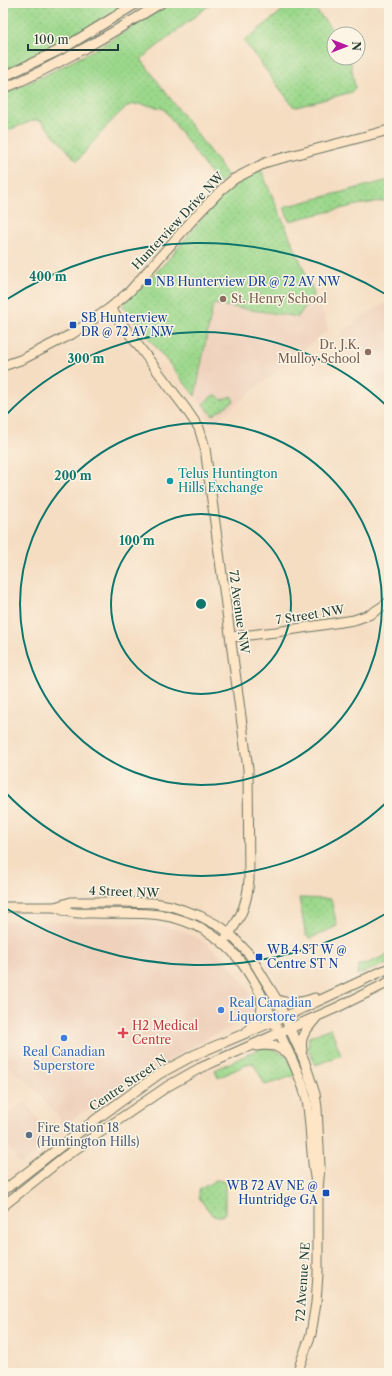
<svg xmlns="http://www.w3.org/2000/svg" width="392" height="1376" font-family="'Libre Caslon Text',serif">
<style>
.built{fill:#efd1bc}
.grass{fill:url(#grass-dots);stroke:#5e8a60}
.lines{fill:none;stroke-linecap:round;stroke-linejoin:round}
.secondary-casing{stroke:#6a7566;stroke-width:11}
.secondary{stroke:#fde5c5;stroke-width:9}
.ring{fill:none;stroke:#0f766e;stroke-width:2}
.transit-dot{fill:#1a4fb4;stroke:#fcf5e5;stroke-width:1.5}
.education-dot{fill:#8d6e63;stroke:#fcf5e5;stroke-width:1.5}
.culture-dot{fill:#0f9aa8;stroke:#fcf5e5;stroke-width:1.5}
.shop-dot{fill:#3f7fe0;stroke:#fcf5e5;stroke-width:1.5}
.health-dot{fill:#e0444e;stroke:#fcf5e5;stroke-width:1.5}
.service-dot{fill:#5c6f8a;stroke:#fcf5e5;stroke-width:1.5}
.labels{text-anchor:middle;stroke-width:3;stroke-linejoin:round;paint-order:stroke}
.street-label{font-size:12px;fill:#1f3d34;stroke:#fcf5e5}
.transit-label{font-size:12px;fill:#164399;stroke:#fcf5e5;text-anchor:start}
.education-label{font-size:12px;fill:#785e54;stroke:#fcf5e5;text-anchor:start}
.culture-label{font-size:12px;fill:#0d838f;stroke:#fcf5e5;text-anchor:start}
.shop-label{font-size:12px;fill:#366cbe;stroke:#fcf5e5;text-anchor:start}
.health-label{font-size:12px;fill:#be3a42;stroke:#fcf5e5;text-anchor:start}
.service-label{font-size:12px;fill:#4e5e75;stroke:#fcf5e5;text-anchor:start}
.centre{fill:#0f766e;stroke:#fcf5e5;stroke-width:2}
.ring-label{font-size:12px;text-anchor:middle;font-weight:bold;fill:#0f766e;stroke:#fcf5e5;stroke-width:3;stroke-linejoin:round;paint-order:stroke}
</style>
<defs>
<pattern id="grass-dots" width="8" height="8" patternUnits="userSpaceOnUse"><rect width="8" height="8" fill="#9cd88c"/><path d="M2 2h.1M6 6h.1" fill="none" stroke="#86ba79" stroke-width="1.8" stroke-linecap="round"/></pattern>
</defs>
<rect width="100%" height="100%" fill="#fcf5e5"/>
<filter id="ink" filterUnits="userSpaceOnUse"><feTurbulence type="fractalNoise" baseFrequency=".025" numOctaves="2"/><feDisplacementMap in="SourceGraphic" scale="8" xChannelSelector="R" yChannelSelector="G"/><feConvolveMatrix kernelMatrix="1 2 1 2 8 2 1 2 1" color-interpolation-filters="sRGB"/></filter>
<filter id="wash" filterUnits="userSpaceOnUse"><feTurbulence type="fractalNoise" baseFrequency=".012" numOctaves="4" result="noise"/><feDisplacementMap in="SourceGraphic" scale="16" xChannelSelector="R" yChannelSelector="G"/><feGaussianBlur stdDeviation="0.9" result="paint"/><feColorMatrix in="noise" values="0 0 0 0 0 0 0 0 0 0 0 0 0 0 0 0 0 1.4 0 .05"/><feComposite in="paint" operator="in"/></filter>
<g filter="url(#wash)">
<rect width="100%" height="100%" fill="#f5ddc2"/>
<!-- built -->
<g class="built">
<path d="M 261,170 L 314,293 L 328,327 L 328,330 L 214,422 L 210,423 L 201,402 L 123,306 L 125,302 L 144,285 L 167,261 L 210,209 L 238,183 Z"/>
<path d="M 389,302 L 389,402 L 366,371 L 353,361 L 339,340 L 340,336 L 342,333 L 357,321 L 371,311 Z"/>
<path d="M 3,921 L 146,924 L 177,929 L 205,942 L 221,956 L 243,982 L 254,1001 L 253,1013 L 245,1021 L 207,1038 L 167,1061 L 112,1096 L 78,1115 L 66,1126 L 30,1084 L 3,1063 Z"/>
<path d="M 25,1101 L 52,1139 L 20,1164 L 3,1140 L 3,1118 Z"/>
</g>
<!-- grass -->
<g class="grass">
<path d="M 3,3 L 129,3 L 63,42 L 3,72 Z"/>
<path d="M 168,3 L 212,3 L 141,59 L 228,176 L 218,184 L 164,109 C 156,107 138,102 130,105 C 118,111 87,149 77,161 L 41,121 L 35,120 L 3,132 L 3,94 C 59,70 119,39 168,3 Z"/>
<path d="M 292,3 L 310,3 L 336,34 L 334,34 L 334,58 L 350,58 L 355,88 L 351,92 L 297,107 L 293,106 L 244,41 Z"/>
<path d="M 261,170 L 314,293 L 298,317 L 213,304 L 195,396 L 123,306 L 125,302 L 144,285 L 167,261 L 222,195 L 249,176 Z"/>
<path d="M 389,180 L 389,200 L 357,205 L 289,221 L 284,207 Z"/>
<path d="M 217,395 L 222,400 L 231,396 L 234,401 L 213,415 L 203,404 L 212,396 Z"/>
<path d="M 299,898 L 331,899 L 337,926 L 311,938 L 306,936 Z"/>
<path d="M 389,954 L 389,963 L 357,975 L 358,965 L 364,965 Z"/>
<path d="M 331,1028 L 341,1055 L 316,1065 L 308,1049 L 309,1037 Z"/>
<path d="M 266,1047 L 286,1055 L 296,1075 L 265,1085 L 254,1064 L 250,1063 L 218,1078 L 215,1070 L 259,1049 Z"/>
<path d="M 216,1180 L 223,1181 L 225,1184 L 225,1213 L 222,1216 L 213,1216 L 199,1198 L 199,1190 Z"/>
</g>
</g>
<g filter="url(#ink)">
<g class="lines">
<defs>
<g id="secondary">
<path d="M 3,77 L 64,48 L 137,3"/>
<path d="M 3,89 C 58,65 109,35 161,3"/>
<path d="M 110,308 L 186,409 L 199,428 L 205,448 L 248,769 L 249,880 C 247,907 239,921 223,942"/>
<path d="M 3,366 L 23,359 L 72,334 L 110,308 L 130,291 L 195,217 L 222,189 L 234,179 L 267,162 L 389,130"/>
<path d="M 231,637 L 276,632 L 354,620 L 371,614 L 389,602"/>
<path d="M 3,907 L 55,907 L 71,902 L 123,902 L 154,903 L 171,906 L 200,916 L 221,927 L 230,934 L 249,954 L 277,1000 L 304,1060 L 315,1094 L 317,1108 L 320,1166 L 318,1190 L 318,1274 L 316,1303 L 311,1334 L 297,1373"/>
<path d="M 55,907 C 60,909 65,911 70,912 C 77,914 86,913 94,913 C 120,914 149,911 175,918 C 238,936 254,980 280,1034 C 290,1056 302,1078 307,1101 C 312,1128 310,1156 316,1182"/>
<path d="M 277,1000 C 290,1005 302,1003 315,998"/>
<path d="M 248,1030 C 259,1017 264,1016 261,996"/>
<path d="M 256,1046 L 265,1045 L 275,1046 L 288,1053"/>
<path d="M 302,1050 C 299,1036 307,1029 316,1018"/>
<path d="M 3,1191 L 95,1120 L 159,1074 L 194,1055 L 284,1017 L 389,968"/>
<path d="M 3,1206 L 64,1157 L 168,1086 L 200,1068 L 336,1008 L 389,982"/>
</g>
</defs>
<!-- secondary casing -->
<use href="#secondary" class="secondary-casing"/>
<!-- secondary -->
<use href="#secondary" class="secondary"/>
</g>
</g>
<!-- distance rings -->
<g class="ring">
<circle cx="201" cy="604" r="90"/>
<circle cx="201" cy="604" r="181"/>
<path d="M388 801A271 271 0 0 1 4 791M4 417A271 271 0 0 1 388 407"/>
<path d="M387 913A361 361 0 0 1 4 907M4 301A361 361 0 0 1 387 295"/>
</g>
<!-- markers -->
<g class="transit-dot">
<rect x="144" y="278" width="8" height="8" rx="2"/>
<rect x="69" y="321" width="8" height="8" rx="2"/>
<rect x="255" y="953" width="8" height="8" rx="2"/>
<rect x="322" y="1189" width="8" height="8" rx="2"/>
</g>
<g class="education-dot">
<circle cx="223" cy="299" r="4"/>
<circle cx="368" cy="352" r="4"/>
</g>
<circle class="culture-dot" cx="170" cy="481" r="4"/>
<g class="shop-dot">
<circle cx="221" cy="1010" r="4"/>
<circle cx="64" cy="1038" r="4"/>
</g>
<path class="health-dot" d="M121 1027h4v4h4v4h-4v4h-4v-4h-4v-4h4z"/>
<circle class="service-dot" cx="29" cy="1135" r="4"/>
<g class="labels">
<!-- street labels -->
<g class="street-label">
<text transform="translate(178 221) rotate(-47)" y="4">Hunterview Drive NW</text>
<text transform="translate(239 612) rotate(82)" y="4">72 Avenue NW</text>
<text transform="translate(310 615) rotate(-9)" y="4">7 Street NW</text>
<text transform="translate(124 892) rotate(2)" y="4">4 Street NW</text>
<text transform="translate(128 1083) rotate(-34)" y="4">Centre Street N</text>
<text transform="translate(303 1282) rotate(-86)" y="4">72 Avenue NE</text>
</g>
<!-- transit labels -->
<g class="transit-label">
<text x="156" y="286">NB Hunterview DR @ 72 AV NW</text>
<text x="81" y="322">SB Hunterview<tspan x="81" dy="14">DR @ 72 AV NW</tspan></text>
<text x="267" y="954">WB 4 ST W @<tspan x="267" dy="14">Centre ST N</tspan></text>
<text x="318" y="1190" text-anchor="end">WB 72 AV NE @<tspan x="318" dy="14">Huntridge GA</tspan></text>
</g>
<!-- education labels -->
<g class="education-label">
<text x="231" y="303">St. Henry School</text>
<text x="360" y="349" text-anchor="end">Dr. J.K.<tspan x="360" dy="14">Mulloy School</tspan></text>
</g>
<!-- culture labels -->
<g class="culture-label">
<text x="178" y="478">Telus Huntington<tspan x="178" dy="14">Hills Exchange</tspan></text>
</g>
<!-- shop labels -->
<g class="shop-label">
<text x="229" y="1007">Real Canadian<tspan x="229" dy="14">Liquorstore</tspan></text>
<text x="64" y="1056" text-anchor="middle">Real Canadian<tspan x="64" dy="14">Superstore</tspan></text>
</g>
<!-- health labels -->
<g class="health-label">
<text x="132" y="1030">H2 Medical<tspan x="132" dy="14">Centre</tspan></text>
</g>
<!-- service labels -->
<g class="service-label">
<text x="37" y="1132">Fire Station 18<tspan x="37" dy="14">(Huntington Hills)</tspan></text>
</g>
</g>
<circle cx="201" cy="604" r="6" class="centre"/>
<g class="ring-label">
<text x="48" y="281">400 m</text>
<text x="86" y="363">300 m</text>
<text x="73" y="480">200 m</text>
<text x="137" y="545">100 m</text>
</g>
<!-- margin -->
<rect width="392" height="1376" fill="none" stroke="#fcf5e5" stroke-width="16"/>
<!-- north arrow -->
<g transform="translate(346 46) rotate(90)"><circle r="19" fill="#fcf5e5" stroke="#a4ab9e"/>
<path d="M0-3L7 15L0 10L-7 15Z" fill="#b5179e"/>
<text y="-6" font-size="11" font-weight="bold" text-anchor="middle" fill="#1f3d34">N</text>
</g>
<!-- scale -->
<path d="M28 44v6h90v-6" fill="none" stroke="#1f3d34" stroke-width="2"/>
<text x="34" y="44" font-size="12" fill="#1f3d34" stroke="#fcf5e5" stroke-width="3" paint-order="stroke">100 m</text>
</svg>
